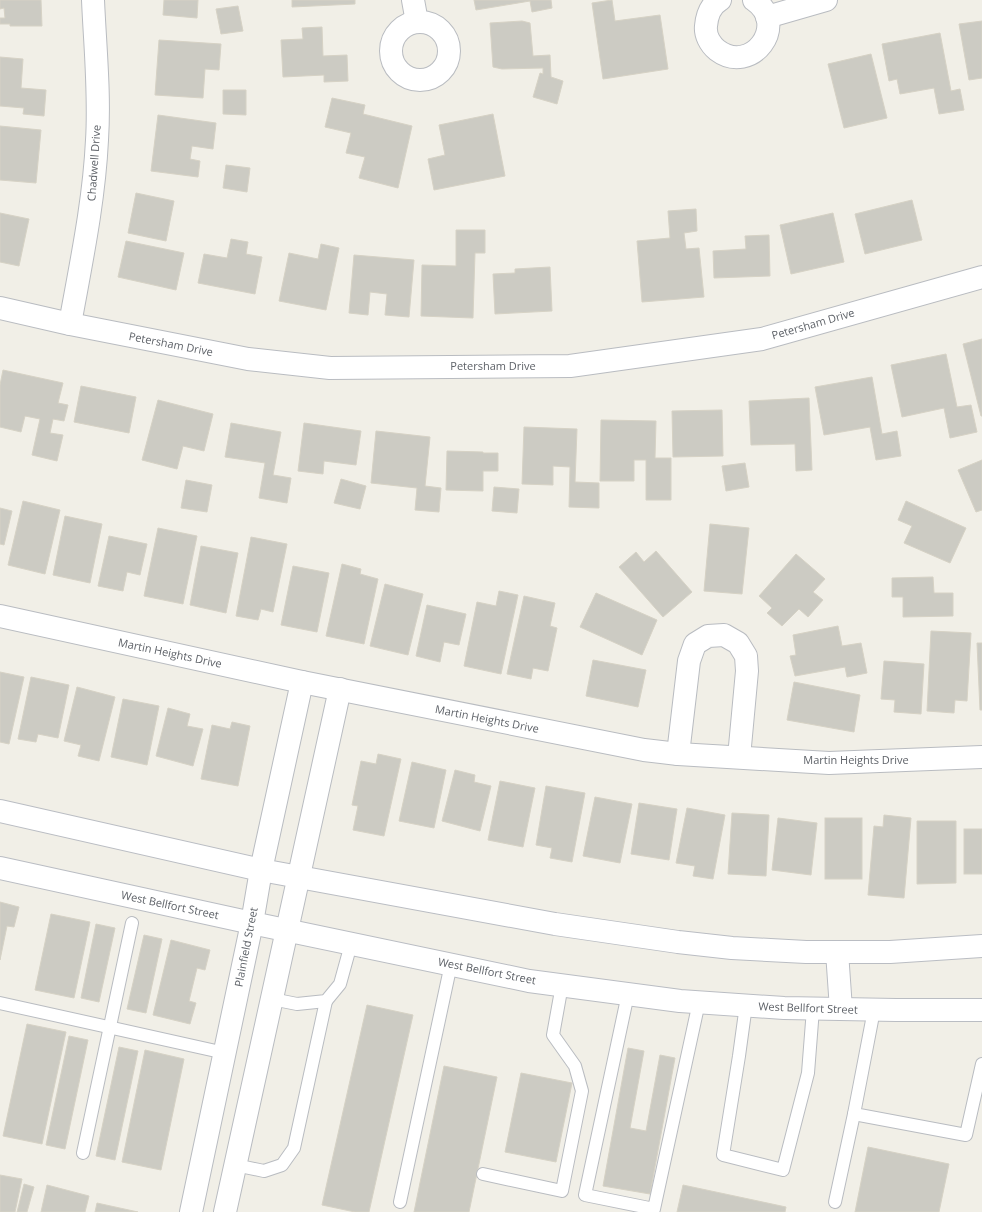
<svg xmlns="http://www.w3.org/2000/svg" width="982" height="1212" font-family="'Open Sans',sans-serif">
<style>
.building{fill:#cccbc3;stroke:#d6d2c5}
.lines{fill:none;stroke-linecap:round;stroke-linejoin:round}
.service-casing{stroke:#b9bcc1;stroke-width:14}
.minor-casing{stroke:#b9bcc1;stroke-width:24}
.secondary-casing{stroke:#babdc3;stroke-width:24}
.service{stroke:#fff;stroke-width:12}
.minor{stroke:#fff;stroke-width:22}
.secondary{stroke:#fff;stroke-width:22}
.labels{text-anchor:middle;stroke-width:3.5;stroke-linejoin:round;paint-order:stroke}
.street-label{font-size:11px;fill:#5e6268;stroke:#fff}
</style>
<rect width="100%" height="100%" fill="#f1efe7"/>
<!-- building -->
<g class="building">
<path d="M 0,0 L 41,0 L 42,26 L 10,26 L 10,24 L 0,24 L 0,18 L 5,18 L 4,8 L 0,9 Z"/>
<path d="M 164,0 L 198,0 L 197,18 L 163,15 Z"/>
<path d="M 292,0 L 355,0 L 355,4 L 292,7 Z"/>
<path d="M 474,0 L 551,0 L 552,8 L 532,12 L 530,1 L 476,10 Z"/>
<path d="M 612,0 L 615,21 L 660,15 L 668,69 L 603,79 L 592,3 Z"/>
<path d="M 238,6 L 243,31 L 221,34 L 216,9 Z"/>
<path d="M 522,21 L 530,23 L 533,56 L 550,55 L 551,77 L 563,81 L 557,104 L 533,97 L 540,73 L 543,74 L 543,68 L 502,69 L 493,67 L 490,23 Z"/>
<path d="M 982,21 L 982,78 L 969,80 L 959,24 Z"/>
<path d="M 322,27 L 323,56 L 347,55 L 348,81 L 324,82 L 324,75 L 283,77 L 281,40 L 303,39 L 302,28 Z"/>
<path d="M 940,33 L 951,91 L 960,89 L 964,110 L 939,114 L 934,88 L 900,94 L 897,79 L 889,81 L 882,44 Z"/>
<path d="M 159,40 L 221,44 L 219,70 L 205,69 L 203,98 L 155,95 Z"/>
<path d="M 871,54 L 887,118 L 844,128 L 828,64 Z"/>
<path d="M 0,57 L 23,59 L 21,88 L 46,90 L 44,116 L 23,114 L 24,108 L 0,106 Z"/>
<path d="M 223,90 L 246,90 L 246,115 L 223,114 Z"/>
<path d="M 332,98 L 365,105 L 363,114 L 412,126 L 398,188 L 359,178 L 365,157 L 346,153 L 351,133 L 325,127 Z"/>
<path d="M 493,114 L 505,176 L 434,190 L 428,159 L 445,155 L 439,125 Z"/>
<path d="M 158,115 L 216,123 L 213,149 L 192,146 L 190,159 L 200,161 L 198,177 L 151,171 Z"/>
<path d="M 0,126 L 41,130 L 36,183 L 0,180 Z"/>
<path d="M 226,165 L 250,168 L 247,192 L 223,188 Z"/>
<path d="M 136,193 L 174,201 L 166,241 L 128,233 Z"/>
<path d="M 912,200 L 922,240 L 865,254 L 855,214 Z"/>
<path d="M 696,209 L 697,231 L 684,233 L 686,249 L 699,248 L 704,297 L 642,302 L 637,241 L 670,238 L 668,211 Z"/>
<path d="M 0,213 L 29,219 L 19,266 L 0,262 Z"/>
<path d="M 833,213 L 844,262 L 791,274 L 780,225 Z"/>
<path d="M 456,230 L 485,230 L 485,253 L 475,253 L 473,318 L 421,316 L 422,265 L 456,266 Z"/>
<path d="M 769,235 L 770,276 L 714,278 L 713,251 L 746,249 L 745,236 Z"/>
<path d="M 231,239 L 248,242 L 246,254 L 262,257 L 255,294 L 198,283 L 204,254 L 227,258 Z"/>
<path d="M 126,241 L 184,253 L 176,290 L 118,277 Z"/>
<path d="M 321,244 L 339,248 L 326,310 L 279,301 L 289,253 L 318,259 Z"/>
<path d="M 354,255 L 414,260 L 409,317 L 385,315 L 387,294 L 370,292 L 368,315 L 349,313 Z"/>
<path d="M 550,267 L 552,311 L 495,314 L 493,274 L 515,273 L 515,269 Z"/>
<path d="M 982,339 L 982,416 L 981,416 L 963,344 Z"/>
<path d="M 946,354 L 957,407 L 971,405 L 977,432 L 950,438 L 944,408 L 902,417 L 891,365 Z"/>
<path d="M 3,370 L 63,383 L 58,403 L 68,405 L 64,421 L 53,419 L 50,433 L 63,435 L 57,461 L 32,455 L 40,419 L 25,416 L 21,432 L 0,427 L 0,385 Z"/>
<path d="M 872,377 L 882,434 L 897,431 L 901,456 L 876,460 L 870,427 L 824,435 L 815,387 Z"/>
<path d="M 81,386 L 136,397 L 129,433 L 74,422 Z"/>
<path d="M 809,398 L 812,470 L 796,471 L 795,444 L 751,445 L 749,401 Z"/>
<path d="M 158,400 L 213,414 L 204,451 L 183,446 L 177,469 L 142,460 Z"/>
<path d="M 722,410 L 723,456 L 673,457 L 672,411 Z"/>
<path d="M 601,420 L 656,421 L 655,458 L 671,458 L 671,500 L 646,500 L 646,460 L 634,460 L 634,481 L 600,481 Z"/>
<path d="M 231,423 L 281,432 L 273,475 L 291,478 L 287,503 L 259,498 L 265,463 L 225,457 Z"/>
<path d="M 304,423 L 361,431 L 356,465 L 324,461 L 323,474 L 298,471 Z"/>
<path d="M 524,427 L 577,429 L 575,482 L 599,483 L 599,508 L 569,507 L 570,467 L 553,466 L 553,485 L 522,484 Z"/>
<path d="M 376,431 L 430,437 L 425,486 L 441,488 L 439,512 L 415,510 L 417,488 L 371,483 Z"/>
<path d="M 447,451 L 483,452 L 483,453 L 498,453 L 498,471 L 483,471 L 483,491 L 446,490 Z"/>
<path d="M 982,460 L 982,510 L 976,512 L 958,470 Z"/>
<path d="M 745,463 L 749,487 L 726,491 L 722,466 Z"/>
<path d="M 341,479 L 366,486 L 360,509 L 334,503 Z"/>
<path d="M 186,480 L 212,485 L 207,512 L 181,508 Z"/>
<path d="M 494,487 L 519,489 L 517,513 L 492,511 Z"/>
<path d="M 23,501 L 60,510 L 45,574 L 8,565 Z"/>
<path d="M 906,501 L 966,528 L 950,563 L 904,543 L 912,526 L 898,520 Z"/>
<path d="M 0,508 L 12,511 L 4,545 L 0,544 Z"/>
<path d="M 65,516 L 102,524 L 90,583 L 53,575 Z"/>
<path d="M 710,524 L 749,528 L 742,594 L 704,591 Z"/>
<path d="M 158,528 L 197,536 L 183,604 L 144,596 Z"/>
<path d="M 109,536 L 147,544 L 140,575 L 127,572 L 123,591 L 98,586 Z"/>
<path d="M 251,537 L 287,544 L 273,612 L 261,609 L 258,620 L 236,616 Z"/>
<path d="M 201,546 L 238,553 L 226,613 L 190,605 Z"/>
<path d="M 656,551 L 692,592 L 663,617 L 619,567 L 636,552 L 644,562 Z"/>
<path d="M 796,554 L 825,579 L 813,592 L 823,600 L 808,617 L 799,609 L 782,626 L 767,613 L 772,608 L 759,596 Z"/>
<path d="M 342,564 L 361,569 L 360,574 L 378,579 L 364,644 L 326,636 Z"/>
<path d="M 293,566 L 329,573 L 317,632 L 281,625 Z"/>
<path d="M 933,577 L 934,593 L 953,593 L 953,616 L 903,617 L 903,597 L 892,597 L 892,578 Z"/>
<path d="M 385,584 L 423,594 L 408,655 L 370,646 Z"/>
<path d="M 499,591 L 518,595 L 501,674 L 464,666 L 477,602 L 496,606 Z"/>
<path d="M 596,593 L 657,620 L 642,655 L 580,627 Z"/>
<path d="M 524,596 L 555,603 L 550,626 L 557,628 L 548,671 L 533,668 L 531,679 L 507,674 Z"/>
<path d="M 427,605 L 466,614 L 459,645 L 444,642 L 440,662 L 416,656 Z"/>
<path d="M 838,626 L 842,646 L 861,643 L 867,673 L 847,677 L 845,667 L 795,676 L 790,656 L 796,655 L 793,635 Z"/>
<path d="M 931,631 L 971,633 L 967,701 L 955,700 L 954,713 L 927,711 Z"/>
<path d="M 977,643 L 982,643 L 982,710 L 980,710 Z"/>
<path d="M 593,660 L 646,670 L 638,707 L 586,696 Z"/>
<path d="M 884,661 L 924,664 L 921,714 L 894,712 L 895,700 L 881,699 Z"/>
<path d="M 0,672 L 24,677 L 9,744 L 0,742 Z"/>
<path d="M 31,677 L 69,685 L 58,738 L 38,734 L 36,742 L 18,739 Z"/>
<path d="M 794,682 L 860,695 L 854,732 L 787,720 Z"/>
<path d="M 77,687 L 115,697 L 99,761 L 78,756 L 81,745 L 64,741 Z"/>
<path d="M 123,699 L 159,706 L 147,765 L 111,757 Z"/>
<path d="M 168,708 L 190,714 L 187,726 L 203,729 L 193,766 L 156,756 Z"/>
<path d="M 232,722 L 250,726 L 238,786 L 201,779 L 212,725 L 230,729 Z"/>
<path d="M 378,754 L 401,759 L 384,836 L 353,830 L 358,806 L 352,805 L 361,761 L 376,764 Z"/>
<path d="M 412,762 L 446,770 L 434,828 L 399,821 Z"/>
<path d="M 455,770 L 475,775 L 474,782 L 491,786 L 480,831 L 442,821 Z"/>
<path d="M 500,781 L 535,788 L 523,847 L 488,840 Z"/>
<path d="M 546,786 L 585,793 L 572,862 L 550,858 L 552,848 L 536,845 Z"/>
<path d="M 595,797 L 632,804 L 620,863 L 583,856 Z"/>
<path d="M 639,803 L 677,809 L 669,860 L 631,854 Z"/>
<path d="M 687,808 L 725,815 L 713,879 L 693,876 L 695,866 L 676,863 Z"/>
<path d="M 732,813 L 769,815 L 766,876 L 728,874 Z"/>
<path d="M 884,815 L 911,818 L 904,898 L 868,895 L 874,826 L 883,827 Z"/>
<path d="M 778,818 L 817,823 L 811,875 L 772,870 Z"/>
<rect x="825" y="818" width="37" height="61"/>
<path d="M 917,821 L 956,821 L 956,883 L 917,884 Z"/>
<rect x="964" y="829" width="18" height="45"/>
<path d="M 0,902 L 19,907 L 14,927 L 7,926 L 0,960 Z"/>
<path d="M 51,914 L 90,922 L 74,998 L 35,990 Z"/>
<path d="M 96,924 L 115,928 L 99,1002 L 81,998 Z"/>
<path d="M 144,935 L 162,939 L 146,1013 L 127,1009 Z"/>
<path d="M 171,940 L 210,950 L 205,970 L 197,968 L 189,1001 L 196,1003 L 190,1024 L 153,1015 Z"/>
<path d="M 367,1005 L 413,1015 L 369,1212 L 355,1212 L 322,1205 Z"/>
<path d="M 27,1024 L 66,1032 L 42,1144 L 3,1136 Z"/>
<path d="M 69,1036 L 88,1040 L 65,1149 L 46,1145 Z"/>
<path d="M 119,1047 L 138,1051 L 115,1160 L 96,1156 Z"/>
<path d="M 628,1048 L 644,1051 L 630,1128 L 646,1131 L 660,1055 L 675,1058 L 650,1194 L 603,1186 Z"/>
<path d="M 145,1050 L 184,1059 L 161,1170 L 122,1162 Z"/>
<path d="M 444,1066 L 497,1077 L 469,1212 L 414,1212 Z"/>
<path d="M 521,1073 L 572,1083 L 556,1162 L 505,1152 Z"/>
<path d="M 868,1147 L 949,1164 L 939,1212 L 855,1212 Z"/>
<path d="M 0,1175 L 22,1179 L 15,1212 L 0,1212 Z"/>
<path d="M 24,1184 L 34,1187 L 27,1212 L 17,1212 Z"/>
<path d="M 47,1185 L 89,1196 L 85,1212 L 41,1212 Z"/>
<path d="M 683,1185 L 786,1207 L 785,1212 L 677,1212 Z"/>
<path d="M 97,1203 L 138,1212 L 95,1212 Z"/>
</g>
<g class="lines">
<defs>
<g id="service">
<path d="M 628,994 L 585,1195 L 654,1209 L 699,1002"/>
<path d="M 272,999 L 297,1004 L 326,1001 L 340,984 L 351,944"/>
<path d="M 0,1003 L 225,1053"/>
<path d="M 746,1005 L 739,1056 L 723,1155 L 783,1170 L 808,1073 L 813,1009"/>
<path d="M 874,1010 L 854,1114 L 966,1135 L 982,1064"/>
<path d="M 83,1153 L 132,923"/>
<path d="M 235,1165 L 264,1171 L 282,1165 L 294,1148 L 326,1001"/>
<path d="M 483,1174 L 562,1191 L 582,1091 L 575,1066 L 553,1035 L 562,985"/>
<path d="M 400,1202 L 451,964"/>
<path d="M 835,1202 L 854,1114"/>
</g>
<g id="minor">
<path d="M 413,0 L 417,22"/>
<path d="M 720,0 C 711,5 707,15 706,26 C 705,35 710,44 717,50 C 751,76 790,25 754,0"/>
<path d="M 767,17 L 826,0"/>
<circle cx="420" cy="51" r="29"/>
<path d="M 0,308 L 70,324 L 248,359 L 330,368 L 570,366 L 762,339 L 982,277"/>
<path d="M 70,324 C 81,263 94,202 97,140 C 100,94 95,46 93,0"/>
<path d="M 0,616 L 302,682 L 644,750 L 678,754 L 829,763 L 982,757"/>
<path d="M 678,754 L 689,661 L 695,644 L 708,636 L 724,635 L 738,643 L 746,656 L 747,671 L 739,757"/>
<path d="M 191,1212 L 252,923 L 261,870 L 302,682"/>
<path d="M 225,1212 L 340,689"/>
</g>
<g id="secondary">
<path d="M 0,811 L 261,870 L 555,924 L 678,942 L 732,948 L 806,952 L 890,952 L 982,946"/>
<path d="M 0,868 L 252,923 L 529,981 L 680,1001 L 784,1008 L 896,1010 L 982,1010"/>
<path d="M 837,952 L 841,1009"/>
</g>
</defs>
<!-- service casing -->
<use href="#service" class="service-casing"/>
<!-- minor casing -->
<use href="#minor" class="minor-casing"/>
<!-- secondary casing -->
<use href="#secondary" class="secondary-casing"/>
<!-- service -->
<use href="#service" class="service"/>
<!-- minor -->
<use href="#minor" class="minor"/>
<!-- secondary -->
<use href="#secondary" class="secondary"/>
</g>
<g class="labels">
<!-- street labels -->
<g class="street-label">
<text transform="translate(94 163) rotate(-86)" y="4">Chadwell Drive</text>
<text transform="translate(813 324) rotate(-16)" y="4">Petersham Drive</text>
<text transform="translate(171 344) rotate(11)" y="4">Petersham Drive</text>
<text x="493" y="370">Petersham Drive</text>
<text transform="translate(170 653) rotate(12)" y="4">Martin Heights Drive</text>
<text transform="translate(487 719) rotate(11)" y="4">Martin Heights Drive</text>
<text x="856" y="764">Martin Heights Drive</text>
<text transform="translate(170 905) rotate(12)" y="4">West Bellfort Street</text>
<text transform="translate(246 947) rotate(-79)" y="4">Plainfield Street</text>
<text transform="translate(487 971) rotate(11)" y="4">West Bellfort Street</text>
<text transform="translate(808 1008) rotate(2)" y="4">West Bellfort Street</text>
</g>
</g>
</svg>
